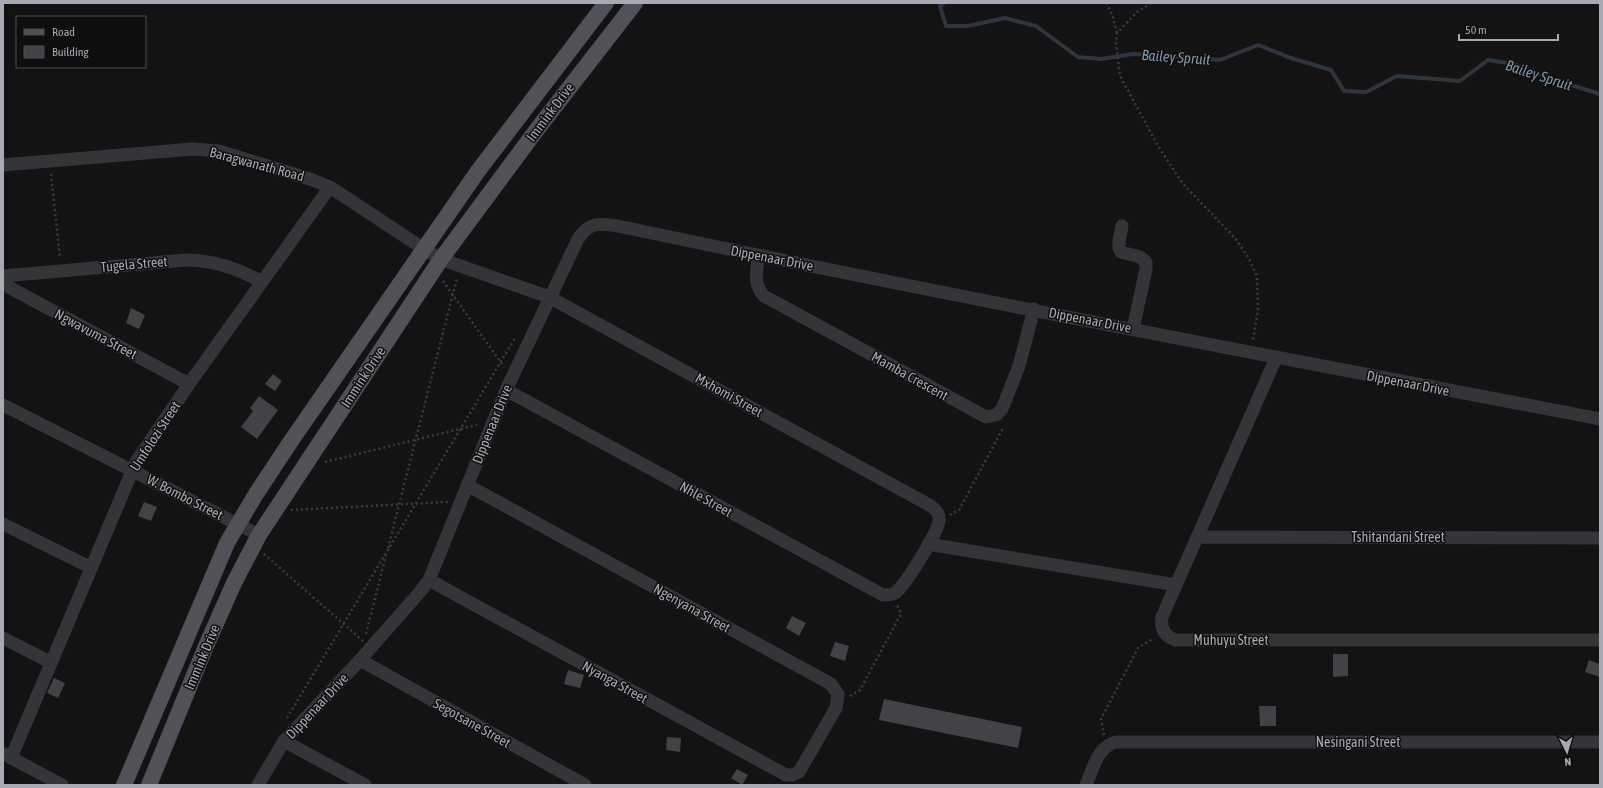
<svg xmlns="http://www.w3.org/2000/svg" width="1603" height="788" viewBox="0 0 1603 788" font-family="'Asap Condensed',sans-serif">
  <rect width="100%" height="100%" fill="#131314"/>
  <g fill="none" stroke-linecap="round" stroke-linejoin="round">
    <path stroke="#2e353c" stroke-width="4" d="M944,3L940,6L946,26H968L1005,18L1036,26L1078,57L1101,59L1133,54L1185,57L1220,60L1258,45L1291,58L1331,70L1344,91L1366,92L1397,76L1460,81L1488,60L1514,64L1552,79L1600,94"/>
  </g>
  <path fill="#424347" d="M131,308L145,315L139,329L126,323Z
    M273,374L282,381L275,391L265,384Z
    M259,396L278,410L257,439L241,427L253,411L250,408Z
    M144,502L157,507L151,521L138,516Z
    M792,616L806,623L799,636L786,628Z
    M835,642L849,646L845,661L830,656Z
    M1333,654H1348V676L1333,677Z
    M1589,660L1600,664V677L1585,672Z
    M568,670L584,675L580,688L564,684Z
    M54,678L65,683L58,698L47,693Z
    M884,699L1022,727L1018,748L879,720Z
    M1259,706H1276V726H1260Z
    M667,737L681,738L680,752L666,750Z
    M737,769L748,775L742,785L731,778Z"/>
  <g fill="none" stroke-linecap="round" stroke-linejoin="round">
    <path stroke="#3b3c40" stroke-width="2.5" stroke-dasharray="2 3" stroke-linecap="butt" d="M1106,3L1112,14L1117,33
      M1151,3L1137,12L1117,33L1116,44L1120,76L1158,146L1183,184L1235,238L1248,257L1257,276L1258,310L1253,340
      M51,174L60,258
      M443,281L504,367
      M325,462L480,424
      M291,510L448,502
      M950,515L959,510L1002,430L1001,426
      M388,548L457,278
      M264,554L363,641
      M366,634L386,555
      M850,696L860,690L901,614L897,605
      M287,718L515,338
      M1104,735L1101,719L1138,648L1154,638"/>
    <path stroke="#343539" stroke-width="13" d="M3,165L192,149L219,151L310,179L330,187L424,249L441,259L549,297L931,506C936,510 940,514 939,521C937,534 905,586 895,593C891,595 887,595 883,595L506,390
      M1122,226C1121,234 1116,245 1121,252L1140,257L1146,262V269L1133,329
      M758,255C757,270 753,285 764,296L986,417L996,415L1002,409L1019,366L1034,309
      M3,276L186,260C212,260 239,269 262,282
      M3,284L189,384
      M1276,358L1162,617C1160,629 1165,637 1176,640H1600
      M3,405L259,535
      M3,524L90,567
      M1197,537L1600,538
      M928,544L1176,585
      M429,580L786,775H792L799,772L836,708L838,694L831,684L467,485
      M3,638L50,662
      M360,660L585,785
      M284,741L365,785
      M4,754L62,785
      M11,758L136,462L189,384L330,187
      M258,785L284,741L360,660L419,593L429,580L506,390L578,239C589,222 599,223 618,226C944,295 1272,356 1600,419
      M1086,785C1093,769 1097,747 1116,742H1600"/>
    <path stroke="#515258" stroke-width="16" d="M124,785L227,543L256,494L291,441L478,171L606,3
      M149,785L206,646L234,583L259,535L441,259L535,132L635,3"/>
  </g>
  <g text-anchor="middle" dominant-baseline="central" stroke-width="3" stroke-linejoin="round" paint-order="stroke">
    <g font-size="14" fill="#a6aab3" stroke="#0e0e0f">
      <text transform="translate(550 112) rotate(-53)">Immink Drive</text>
      <text transform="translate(257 164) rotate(15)">Baragwanath Road</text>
      <text transform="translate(772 258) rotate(11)">Dippenaar Drive</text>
      <text transform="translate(134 264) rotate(-5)">Tugela Street</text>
      <text transform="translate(1090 320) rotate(11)">Dippenaar Drive</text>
      <text transform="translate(96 334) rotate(28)">Ngwavuma Street</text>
      <text transform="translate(910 376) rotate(29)">Mamba Crescent</text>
      <text transform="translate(363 377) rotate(-57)">Immink Drive</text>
      <text transform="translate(1408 383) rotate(11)">Dippenaar Drive</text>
      <text transform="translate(729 395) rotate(29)">Mxhomi Street</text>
      <text transform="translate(492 424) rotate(-68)">Dippenaar Drive</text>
      <text transform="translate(155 436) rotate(-57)">Umfolozi Street</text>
      <text transform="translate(185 497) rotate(27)">W. Bombo Street</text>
      <text transform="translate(706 499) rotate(29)">Nhle Street</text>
      <text x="1398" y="537">Tshitandani Street</text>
      <text transform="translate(692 608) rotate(29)">Ngenyana Street</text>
      <text x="1231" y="640">Muhuyu Street</text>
      <text transform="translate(202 657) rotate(-67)">Immink Drive</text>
      <text transform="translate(615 682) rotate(29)">Nyanga Street</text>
      <text transform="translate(317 706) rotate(-47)">Dippenaar Drive</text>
      <text transform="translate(472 723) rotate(29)">Segotsane Street</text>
      <text x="1358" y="742">Nesingani Street</text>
    </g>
    <g font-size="15" font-style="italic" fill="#8097ab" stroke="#0e0e0f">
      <text transform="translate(1176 57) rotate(4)">Bailey Spruit</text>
      <text transform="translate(1539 75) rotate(18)">Bailey Spruit</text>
    </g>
  </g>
  <rect width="1603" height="788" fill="none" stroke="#a6aab3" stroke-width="8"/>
  <rect x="16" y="16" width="130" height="52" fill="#0e0e0f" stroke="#4b4c51"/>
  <rect x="24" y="29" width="20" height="6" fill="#515258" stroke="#4b4c51"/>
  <text x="52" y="36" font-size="12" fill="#a6aab3">Road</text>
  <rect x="24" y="46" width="20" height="12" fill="#424347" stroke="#4b4c51"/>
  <text x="52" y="56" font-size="12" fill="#a6aab3">Building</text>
  <g transform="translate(1567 752) rotate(175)" stroke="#0e0e0f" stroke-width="3" paint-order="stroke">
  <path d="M0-3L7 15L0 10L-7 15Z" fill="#a6aab3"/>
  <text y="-6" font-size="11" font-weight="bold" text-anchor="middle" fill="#a6aab3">N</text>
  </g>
  <path d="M1459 34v6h99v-6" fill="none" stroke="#a6aab3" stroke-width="2"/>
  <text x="1465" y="34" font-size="12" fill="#a6aab3" stroke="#0e0e0f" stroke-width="3" paint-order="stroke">50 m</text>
</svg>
